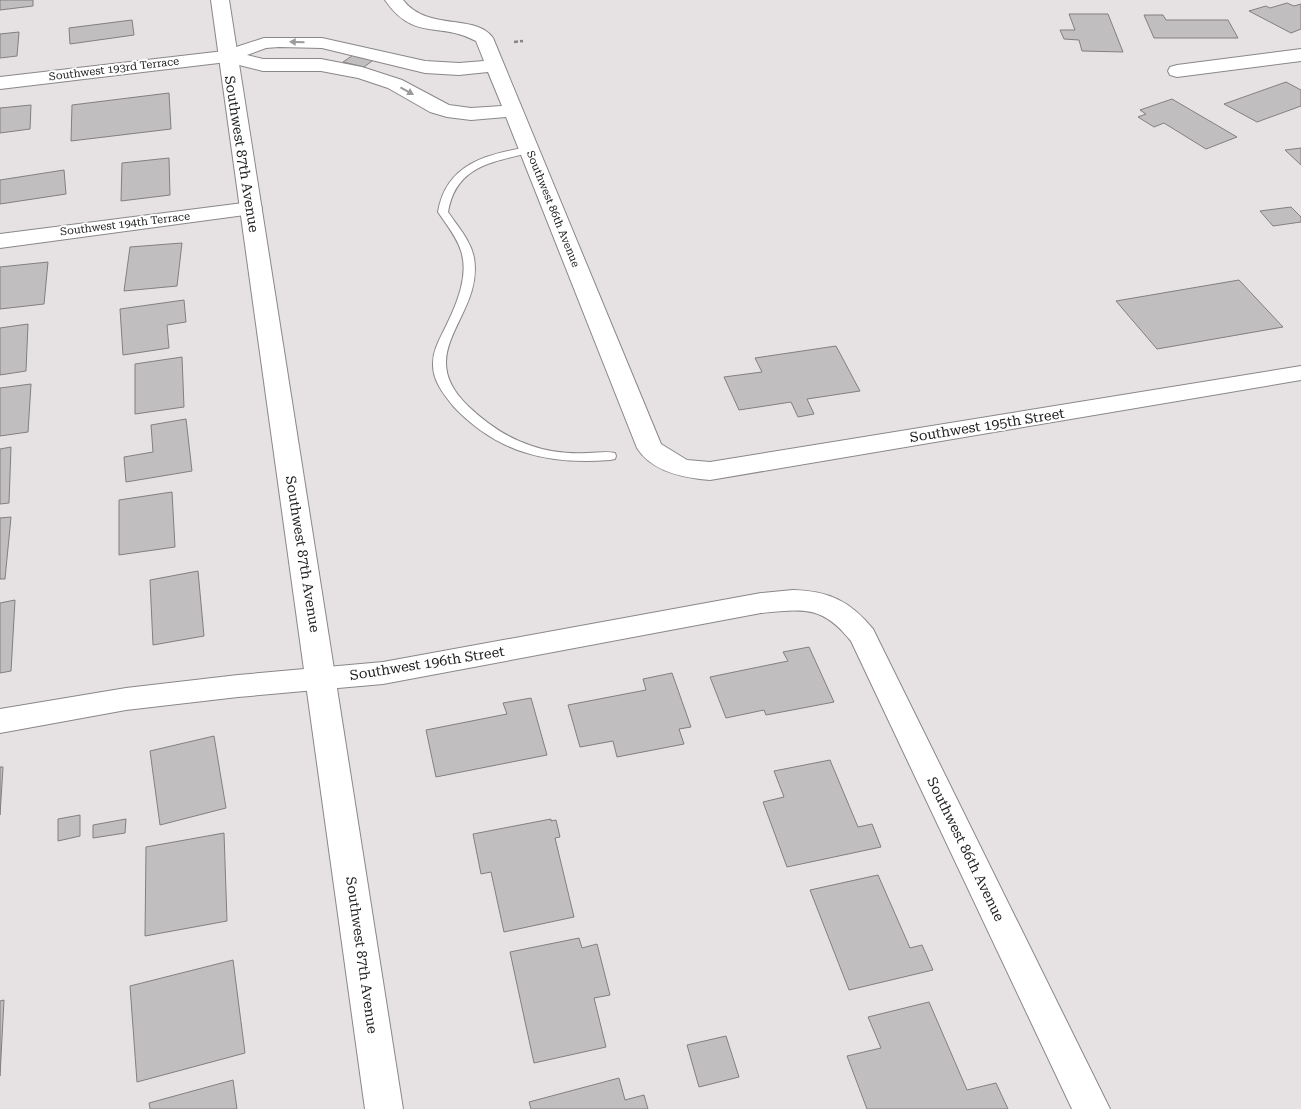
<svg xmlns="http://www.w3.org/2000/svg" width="1301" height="1109" viewBox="0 0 1301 1109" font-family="'Roboto Serif',serif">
  <rect width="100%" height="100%" fill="#e6e2e4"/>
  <path fill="#c1bebf" stroke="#827f80" d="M0,0H33V6L0,10Z
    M1287,3L1294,6L1301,4V29L1291,33L1249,11L1266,6L1270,8Z
    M1069,14H1108L1123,52L1082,51L1079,40L1064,39L1060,30H1075Z
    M1144,15H1163L1166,20H1228L1238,38H1154Z
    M132,20L134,35L70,44L69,28Z
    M19,32L17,56L0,58V34Z
    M356,53L376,58L364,67L343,62Z
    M1286,82L1301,90V106L1257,122L1224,104Z
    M169,93L171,129L71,141L72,105Z
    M1172,99L1237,137L1206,149L1164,123L1154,127L1138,117L1146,114L1140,110Z
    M31,105L30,129L0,133V108Z
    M1301,148V165L1285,150Z
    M169,158L170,195L121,201L122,163Z
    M64,170L66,194L0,204V180Z
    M1291,207L1301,217V222L1273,226L1260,211Z
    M182,243L177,286L124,291L130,247Z
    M48,262L44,304L0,309V267Z
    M1239,280L1283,327L1157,349L1116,301Z
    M184,300L186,322L167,325L169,348L123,355L120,309Z
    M28,324L26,371L0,375V328Z
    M836,346L860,391L807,399L814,414L798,417L791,402L739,410L724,377L762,372L755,358Z
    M182,357L184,407L135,414V364Z
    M31,384L28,432L0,436V388Z
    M186,419L192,471L126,482L124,457L153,452L151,425Z
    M11,447L9,503L0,504V449Z
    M172,492L175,547L119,555V500Z
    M11,517L5,579H0V518Z
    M198,571L204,636L153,645L150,580Z
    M15,600L11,671L0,673V603Z
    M809,647L834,702L766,715L764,710L726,718L710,677L788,661L783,652Z
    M672,673L691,727L679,729L684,744L617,757L613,741L580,747L568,705L646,690L643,679Z
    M531,698L547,755L436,777L426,730L507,714L503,703Z
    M214,736L226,808L160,825L150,751Z
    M830,760L858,827L872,824L881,847L787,867L763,802L784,797L774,771Z
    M0,767H3L0,815Z
    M80,815V836L58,841V819Z
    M126,819L125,833L93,838V825Z
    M551,819V821L556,820L560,837L555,838L574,917L504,932L491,872L481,874L473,834Z
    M224,833L227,921L145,936L146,847Z
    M878,875L910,948L922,945L933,970L849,990L810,890Z
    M579,938L582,948L597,944L610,995L594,998L606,1047L534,1063L510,952Z
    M233,960L245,1053L137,1082L130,986Z
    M4,1000L0,1076V1001Z
    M929,1002L967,1090L996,1083L1008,1109H867L847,1056L881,1048L868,1017Z
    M726,1036L739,1077L699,1087L687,1045Z
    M619,1078L625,1100L644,1095L648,1109H531L529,1102Z
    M233,1080L237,1109H150L149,1103Z"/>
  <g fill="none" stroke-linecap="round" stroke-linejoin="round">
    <g stroke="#8a8788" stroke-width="2">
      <path id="service" d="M529,147L534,150L533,152C493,162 456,165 448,212C458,227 471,241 474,258C484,317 411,351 468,406C487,424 507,438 532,446C549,452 569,454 588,453C597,453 606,451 615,453L616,456L615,459L610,460C548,465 498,453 454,407C444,395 432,380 433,363C433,349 441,337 447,324C457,303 469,275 461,251C457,237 446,224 438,212C446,164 486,154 529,147Z"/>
    </g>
    <g stroke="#8a8788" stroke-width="2">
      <path id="minor" d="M385,0H403C428,32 476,13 493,38L661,444L687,460L710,462L1301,366V380L710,480C684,478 652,472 637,448L506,117L471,120L447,117L430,112L388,88L358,78L321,71H263L227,62L0,89V77L224,51L264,38H322L425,61L459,63L484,61L476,41C439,21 414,42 385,0ZM279,47L322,48L425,73L459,75L488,72L502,106L471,108L449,105L402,80L362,67L321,59H263L247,55L266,48Z
        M1301,49V61L1177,77L1170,75L1168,71L1170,67L1177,65Z
        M251,202L259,203L262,208L259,213L0,248V234Z
        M793,590C829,591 850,601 873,629L1110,1109H1072L851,641C822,605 804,609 761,613L383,684L238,697L126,710L0,733V709L126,688L238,675L383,662L761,593Z"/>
    </g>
    <g stroke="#8a8788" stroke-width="2">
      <path id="tertiary" d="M211,0H229L403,1109H365Z"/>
    </g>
    <path stroke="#878486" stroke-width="2.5" stroke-dasharray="4 2" stroke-linecap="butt" d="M514,42L523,41"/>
    <use href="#service" fill="#fff" fill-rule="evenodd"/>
    <use href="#minor" fill="#fff" fill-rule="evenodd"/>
    <use href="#tertiary" fill="#fff" fill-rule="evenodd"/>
  </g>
  <defs><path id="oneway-solid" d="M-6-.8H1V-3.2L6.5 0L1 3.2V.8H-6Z" transform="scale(1.25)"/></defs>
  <g fill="#9c9b9c">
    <use href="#oneway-solid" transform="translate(297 42) rotate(-179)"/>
    <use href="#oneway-solid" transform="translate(407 91) rotate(29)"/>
  </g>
  <g text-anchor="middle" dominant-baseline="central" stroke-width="4" stroke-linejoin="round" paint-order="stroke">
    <g font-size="11" fill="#222122" stroke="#fff">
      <text transform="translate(114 69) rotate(-7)">Southwest 193rd Terrace</text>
      <text transform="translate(553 209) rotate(68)">Southwest 86th Avenue</text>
      <text transform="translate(125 224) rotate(-7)">Southwest 194th Terrace</text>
    </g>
    <g font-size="14" fill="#222122" stroke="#fff">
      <text transform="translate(242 154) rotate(81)">Southwest 87th Avenue</text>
      <text transform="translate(987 425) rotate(-9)">Southwest 195th Street</text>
      <text transform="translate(303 554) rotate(81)">Southwest 87th Avenue</text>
      <text transform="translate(427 663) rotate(-9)">Southwest 196th Street</text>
      <text transform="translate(966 849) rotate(64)">Southwest 86th Avenue</text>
      <text transform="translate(362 955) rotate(82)">Southwest 87th Avenue</text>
    </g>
  </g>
</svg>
